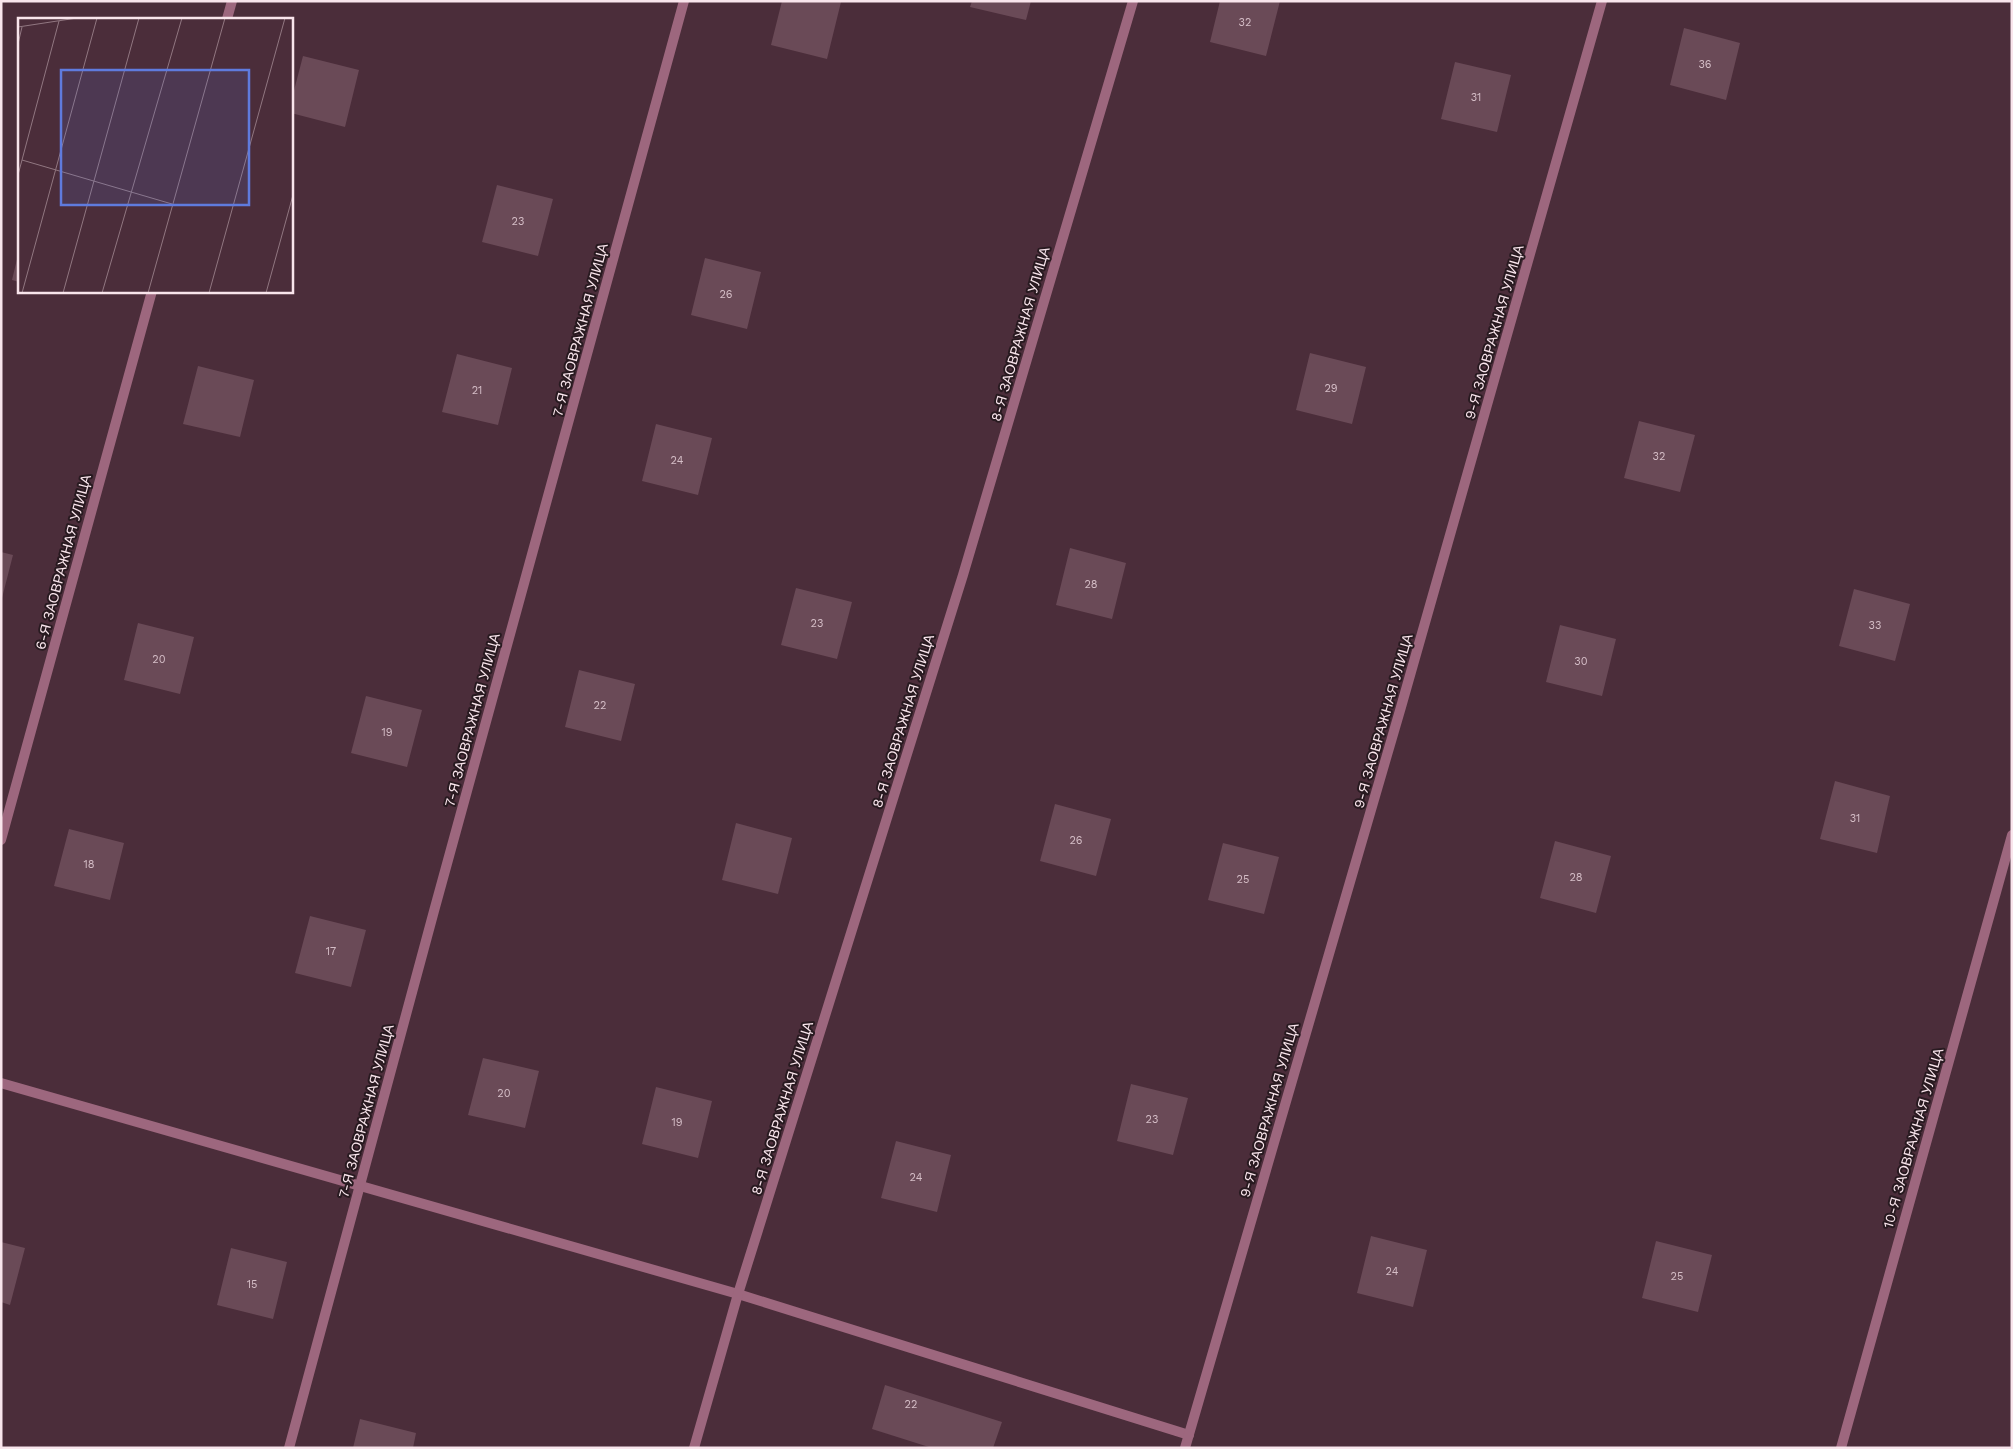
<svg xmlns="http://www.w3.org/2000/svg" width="2013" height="1449" viewBox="0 0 2013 1449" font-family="'Work Sans',sans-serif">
  <rect width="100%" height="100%" fill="#4b2d3a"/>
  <path fill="#6a4a57" d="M782,1L841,2L827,59L771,45Z
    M972,1H1031L1026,20L970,7Z
    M1220,1H1280L1266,56L1210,42Z
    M1684,28L1740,43L1726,100L1670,85Z
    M303,56L359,70L345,127L291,113V102Z
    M1455,62L1511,75L1497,132L1441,119Z
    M497,185L553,199L538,256L482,242Z
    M18,255H19V282L12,280Z
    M705,258L761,272L747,329L691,315Z
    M1310,353L1366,367L1352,424L1296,410Z
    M457,354L512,368L498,425L442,412Z
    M198,366L254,380L240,437L183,424Z
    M1639,421L1695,435L1680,492L1624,478Z
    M656,424L712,438L698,495L642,481Z
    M1070,548L1126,563L1112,619L1056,605Z
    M1,552L13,555L2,598H1Z
    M796,588L852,602L837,659L781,645Z
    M1854,589L1910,604L1895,661L1839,646Z
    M138,623L194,637L180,694L124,680Z
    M1560,625L1616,639L1602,696L1546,682Z
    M579,670L635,684L621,741L565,727Z
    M366,696L422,710L407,767L351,753Z
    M1835,781L1890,796L1877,853L1820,839Z
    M1055,804L1111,819L1096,876L1040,861Z
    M736,823L792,838L778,894L722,880Z
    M69,829L124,843L110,900L54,886Z
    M1555,841L1611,856L1596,913L1540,898Z
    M1223,843L1279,857L1264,914L1208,900Z
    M310,916L366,930L351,987L295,973Z
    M483,1058L539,1071L525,1128L468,1115Z
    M1131,1084L1188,1098L1173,1155L1117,1141Z
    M656,1087L712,1101L698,1158L642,1144Z
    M896,1141L951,1155L937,1212L881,1198Z
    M1371,1236L1427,1250L1413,1307L1357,1293Z
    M1656,1241L1712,1255L1698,1312L1642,1298Z
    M1,1242L25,1248L10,1305L1,1302Z
    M231,1248L287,1262L273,1319L217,1305Z
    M885,1385L1002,1422L993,1448H932L872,1429Z
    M360,1419L416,1433L413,1448H353Z"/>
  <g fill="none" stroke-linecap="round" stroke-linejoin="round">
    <path stroke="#9d677e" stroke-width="10" d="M1,1083L738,1294L1189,1435"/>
    <path stroke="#9d677e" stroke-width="10" d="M227,19L232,1
      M1,840L152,291
      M289,1448L434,911L684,1
      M694,1448L738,1294L963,575L1133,1
      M1185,1448L1401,707L1602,1
      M1841,1448L2012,835"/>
  </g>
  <g text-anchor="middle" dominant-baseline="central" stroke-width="4" stroke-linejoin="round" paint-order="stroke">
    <g font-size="11" fill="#d5bec7">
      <text x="1245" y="22">32</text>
      <text x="1705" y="64">36</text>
      <text x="1476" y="97">31</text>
      <text x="518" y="221">23</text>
      <text x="726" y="294">26</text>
      <text x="1331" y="388">29</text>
      <text x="477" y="390">21</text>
      <text x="1659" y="456">32</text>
      <text x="677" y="460">24</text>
      <text x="1091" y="584">28</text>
      <text x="817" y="623">23</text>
      <text x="1875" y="625">33</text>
      <text x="159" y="659">20</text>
      <text x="1581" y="661">30</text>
      <text x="600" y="705">22</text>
      <text x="387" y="732">19</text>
      <text x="1855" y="818">31</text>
      <text x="1076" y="840">26</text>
      <text x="89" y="864">18</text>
      <text x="1576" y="877">28</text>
      <text x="1243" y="879">25</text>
      <text x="331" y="951">17</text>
      <text x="504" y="1093">20</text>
      <text x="1152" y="1119">23</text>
      <text x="677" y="1122">19</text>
      <text x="916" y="1177">24</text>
      <text x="1392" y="1271">24</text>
      <text x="1677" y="1276">25</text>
      <text x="252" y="1284">15</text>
      <text x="911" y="1404">22</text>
    </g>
    <g font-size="14" fill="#f9e5ec" stroke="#281a20">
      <text transform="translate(580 330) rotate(-75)">7-Я ЗАОВРАЖНАЯ УЛИЦА</text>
      <text transform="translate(1494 332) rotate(-74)">9-Я ЗАОВРАЖНАЯ УЛИЦА</text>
      <text transform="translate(1020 334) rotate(-74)">8-Я ЗАОВРАЖНАЯ УЛИЦА</text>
      <text transform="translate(63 562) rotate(-75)">6-Я ЗАОВРАЖНАЯ УЛИЦА</text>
      <text transform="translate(472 720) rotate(-75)">7-Я ЗАОВРАЖНАЯ УЛИЦА</text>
      <text transform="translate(903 721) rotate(-73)">8-Я ЗАОВРАЖНАЯ УЛИЦА</text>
      <text transform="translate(1383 721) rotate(-74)">9-Я ЗАОВРАЖНАЯ УЛИЦА</text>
      <text transform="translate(782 1108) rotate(-73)">8-Я ЗАОВРАЖНАЯ УЛИЦА</text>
      <text transform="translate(1269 1110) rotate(-74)">9-Я ЗАОВРАЖНАЯ УЛИЦА</text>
      <text transform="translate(366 1111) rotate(-75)">7-Я ЗАОВРАЖНАЯ УЛИЦА</text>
      <text transform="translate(1913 1138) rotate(-74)">10-Я ЗАОВРАЖНАЯ УЛИЦА</text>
    </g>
  </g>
  <g transform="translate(18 18)">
    <rect width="275" height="275" fill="#4b2d3a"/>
    <path fill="none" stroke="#917781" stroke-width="1" d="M0,9L59,0M0,26L4,9M4,142L154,186M0,157L41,3M4,275L79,0M45,275L121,0M84,275L164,0M130,275L207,0M191,275L267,0M248,275L275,177"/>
    <path fill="#5f7bde" fill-opacity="0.15" stroke="#5f7bde" stroke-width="2.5" d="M43,52H231V187H43Z"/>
    <rect width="275" height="275" fill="none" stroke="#f9e5ec" stroke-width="2.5"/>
  </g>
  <rect width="2013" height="1449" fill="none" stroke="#f9e5ec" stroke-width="5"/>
</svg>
